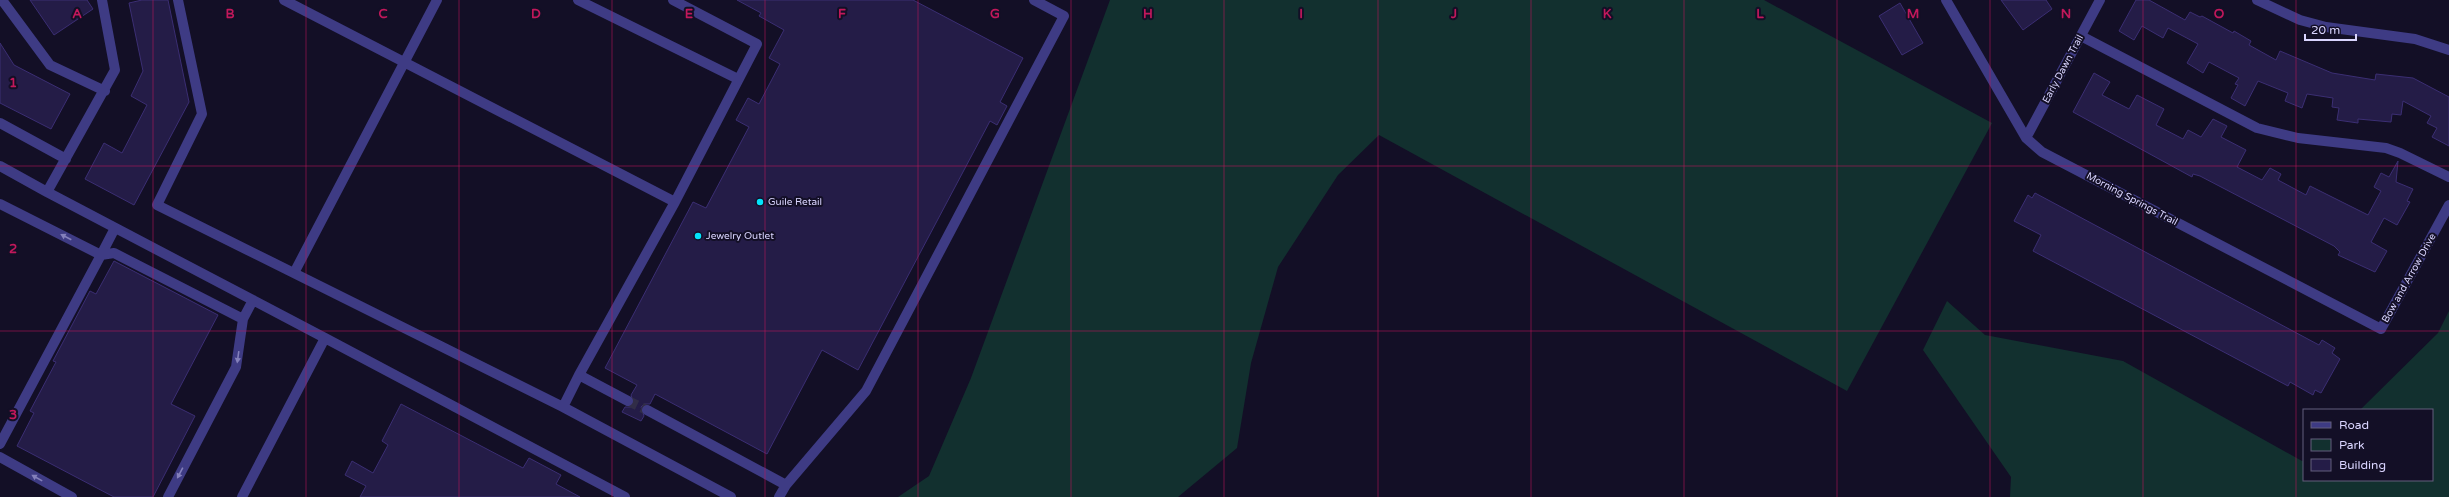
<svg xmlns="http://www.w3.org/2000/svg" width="2449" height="497" viewBox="0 0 2449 497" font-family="'Varela Round',sans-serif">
  <rect width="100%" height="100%" fill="#130f26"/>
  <path fill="#12302f" d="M1110,0H1764L1992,123L1847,391L1379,135L1338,175L1278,267L1251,363L1237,448L1178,497H898L929,476L971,378Z
    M1947,301L1985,335L2123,361L2302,461L2304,460V480H2432V410H2360L2438,333L2449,311V497H2010L2011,477L1923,350Z"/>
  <path fill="#241c47" stroke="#3b2e73" d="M30,0H87L93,9L54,35Z
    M142,0H168L189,102L134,205L85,179L104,143L122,153L147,105L131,96L143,71L129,3Z
    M737,0H913L1023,58L1000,102L1007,106L997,125L990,121L858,370L822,350L767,454L655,394L650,404H644L641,407L644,416L641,421L622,412L625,407H631L634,404L631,395L637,385L605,368L693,202L706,208L749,127L736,120L748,98L759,104L780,64L769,58L784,30L759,16L761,13Z
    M2001,0H2046L2052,9L2023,30Z
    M2136,0H2149L2185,20L2190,12L2200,17L2202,16L2233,33L2234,31L2251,41L2249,45L2276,60L2280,51L2332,73L2375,80L2376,74L2413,78L2449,97V146L2432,137L2437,128L2427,123L2431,116L2403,101L2401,115L2392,114L2391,122L2358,119V123L2337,120L2339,108L2332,107L2333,98L2307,94L2302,108L2285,101L2288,93L2258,81L2245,106L2231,98L2238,85L2235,84L2239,78L2209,62L2203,73L2187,63L2198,44L2168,28L2163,38L2142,26L2134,40L2119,31Z
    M1900,3L1923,43L1902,55L1879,16Z
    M0,43L14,65L70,94L51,129L0,103Z
    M2094,73L2110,82L2102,95L2129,109L2137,95L2164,109L2156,125L2183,139L2188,130L2201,137L2213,119L2227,126L2221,137L2246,150L2237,167L2262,180L2270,168L2281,174L2278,180L2306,195L2310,186L2368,215L2381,191L2374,187L2381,173L2389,177L2398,161L2396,182L2413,189L2407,201L2410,202L2397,225L2384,218L2371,242L2387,251L2375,272L2338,255L2340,252L2334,246L2200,176L2193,174L2192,177L2073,112Z
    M2035,193L2319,345L2322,340L2335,348L2332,353L2340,359L2321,393L2315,390L2313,395L2290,382L2288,386L2033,251L2041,235L2014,221L2028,195L2032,198Z
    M114,261L218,315L171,404L195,416L153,497H114L17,446L34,413L30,411L56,362L53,361L90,291L96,294Z
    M401,404L523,468L529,458L561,475L556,484L580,497H360L366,486L345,475L352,461L373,473L388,445L382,441Z"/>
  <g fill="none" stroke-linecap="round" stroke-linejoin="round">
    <path stroke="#312d47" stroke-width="10" stroke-dasharray="10 5" stroke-linecap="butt" d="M628,401L647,410"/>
    <path stroke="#3e3b84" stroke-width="10" d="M2,0L50,65L105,91
      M102,0L115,70L47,192L325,338
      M178,0L202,114L157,205L563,407L731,497
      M284,0L675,202
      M578,0L738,79
      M1946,0L2026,138L2042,152L2381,329L2449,205
      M2257,0L2300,20L2326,27L2415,39L2449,50
      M2081,36L2257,128L2298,138L2386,148L2400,153L2449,177
      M0,123L66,159
      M2026,138L2100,0
      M0,166L47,192
      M0,204L101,255L115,228
      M294,273L437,0
      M579,375L628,401
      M563,407L579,375L675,202L757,44L673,0
      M647,410L786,485
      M0,444L101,255L114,253L243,319L253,300
      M0,457L72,497
      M168,497L236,367L243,319
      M242,497L325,338L625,497
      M779,497L786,485L866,391L1064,16L1034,0"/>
  </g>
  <defs><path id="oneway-solid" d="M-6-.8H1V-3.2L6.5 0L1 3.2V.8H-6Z"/></defs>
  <g fill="#8480bb">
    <use href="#oneway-solid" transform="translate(66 237) rotate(-153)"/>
    <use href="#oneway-solid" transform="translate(238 357) rotate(98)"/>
    <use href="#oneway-solid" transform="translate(180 473) rotate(118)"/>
    <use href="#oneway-solid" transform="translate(37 478) rotate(-151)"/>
  </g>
  <path fill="none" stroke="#c2185b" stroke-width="1" stroke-opacity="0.55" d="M153,0V497M306,0V497M459,0V497M612,0V497M765,0V497M918,0V497M1071,0V497M1224,0V497M1378,0V497M1531,0V497M1684,0V497M1837,0V497M1990,0V497M2143,0V497M2296,0V497M0,166H2449M0,331H2449"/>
  <g fill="#03e4fc" stroke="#130f26" stroke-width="1.5">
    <circle cx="760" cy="202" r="4"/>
    <circle cx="698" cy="236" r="4"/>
  </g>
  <g text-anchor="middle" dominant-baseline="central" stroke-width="4" stroke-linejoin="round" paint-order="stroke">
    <g font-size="10" fill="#dad5ff" stroke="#130f26">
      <text transform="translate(2063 69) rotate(-62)">Early Dawn Trail</text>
      <text transform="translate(2132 199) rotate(28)">Morning Springs Trail</text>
      <text transform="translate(2409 278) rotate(-61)">Bow and Arrow Drive</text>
    </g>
    <g font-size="10" fill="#dad5ff" stroke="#130f26" text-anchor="start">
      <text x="768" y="202">Guile Retail</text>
      <text x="706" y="236">Jewelry Outlet</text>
    </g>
  </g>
  <g font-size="13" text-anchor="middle" font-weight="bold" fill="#c2185b" stroke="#130f26" stroke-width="4" stroke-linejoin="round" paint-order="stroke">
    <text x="77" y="18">A</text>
    <text x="230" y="18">B</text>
    <text x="383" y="18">C</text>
    <text x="536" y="18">D</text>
    <text x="689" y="18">E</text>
    <text x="842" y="18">F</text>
    <text x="995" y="18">G</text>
    <text x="1148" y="18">H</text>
    <text x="1301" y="18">I</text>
    <text x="1454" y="18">J</text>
    <text x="1607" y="18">K</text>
    <text x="1760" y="18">L</text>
    <text x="1913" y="18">M</text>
    <text x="2066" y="18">N</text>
    <text x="2219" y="18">O</text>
    <text x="13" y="87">1</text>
    <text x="13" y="253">2</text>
    <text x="13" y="419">3</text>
  </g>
  <rect x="2303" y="409" width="130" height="72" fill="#130f26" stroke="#635e7d"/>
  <rect x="2311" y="422" width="20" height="6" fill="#3e3b84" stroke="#635e7d"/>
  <text x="2339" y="429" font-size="12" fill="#dad5ff">Road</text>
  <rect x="2311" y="439" width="20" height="12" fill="#12302f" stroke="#635e7d"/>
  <text x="2339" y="449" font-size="12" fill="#dad5ff">Park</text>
  <rect x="2311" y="459" width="20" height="12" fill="#241c47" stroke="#635e7d"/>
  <text x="2339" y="469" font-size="12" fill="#dad5ff">Building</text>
  <path d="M2305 34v6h51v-6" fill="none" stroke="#dad5ff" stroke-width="2"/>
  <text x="2311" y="34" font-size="12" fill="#dad5ff" stroke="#130f26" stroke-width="3" paint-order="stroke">20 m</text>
</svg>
